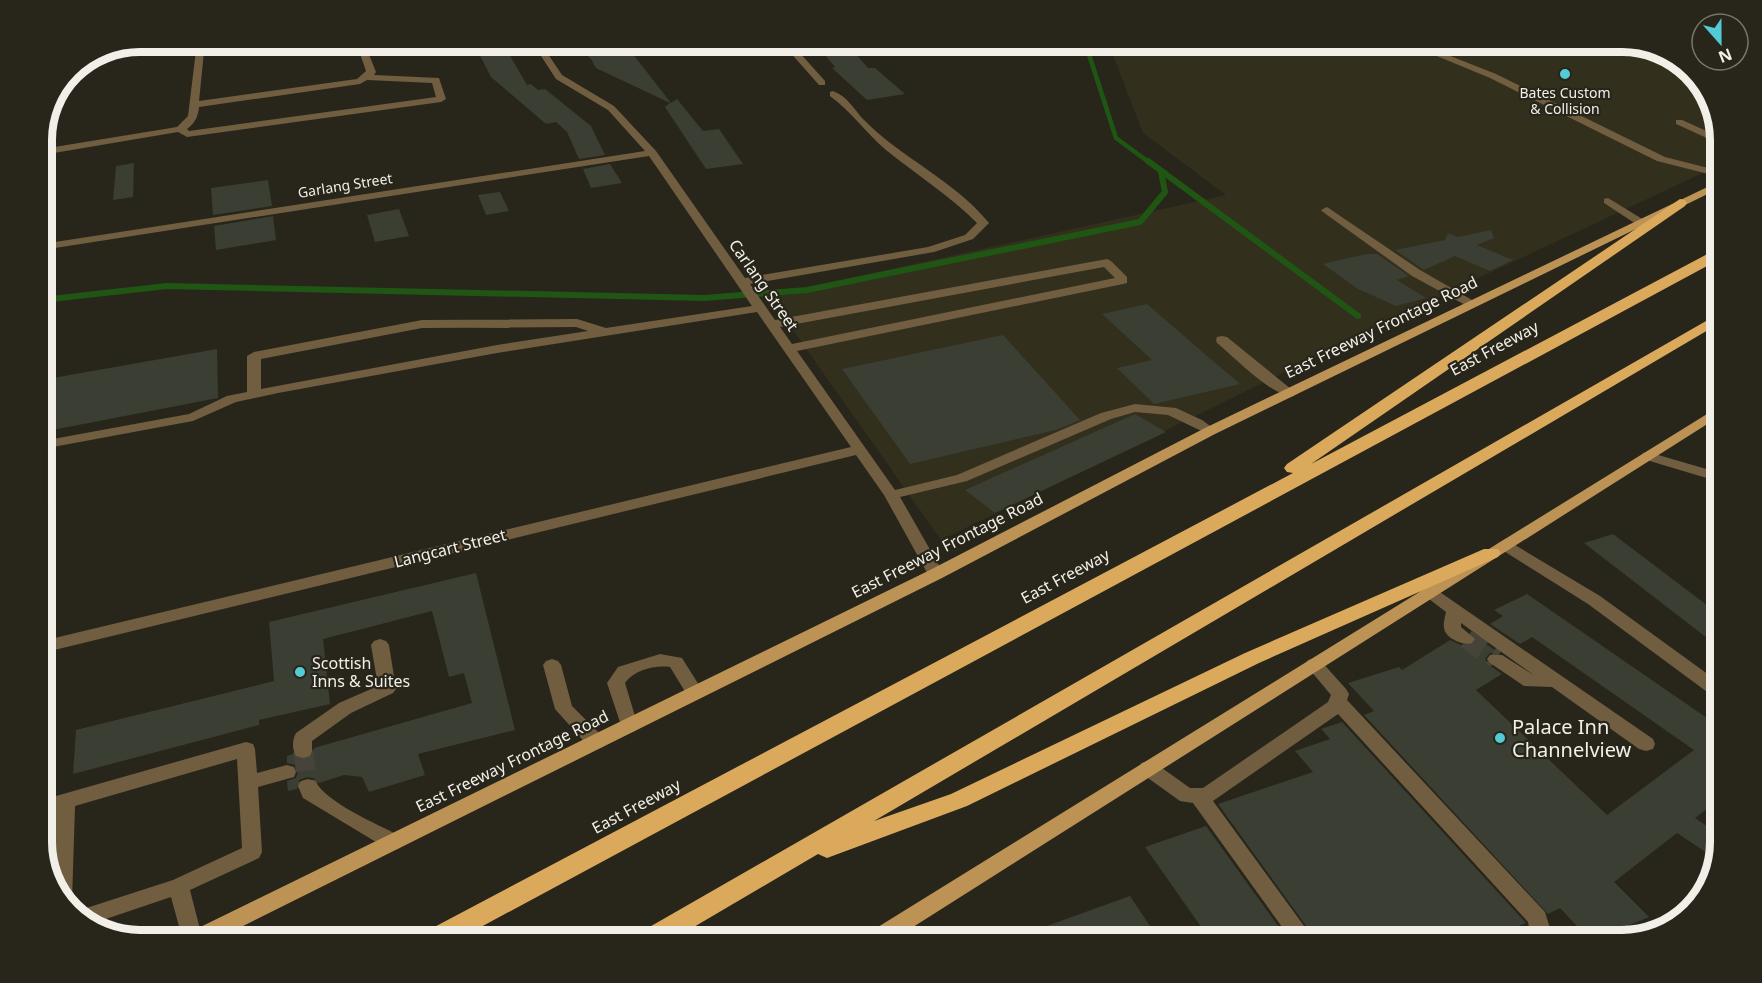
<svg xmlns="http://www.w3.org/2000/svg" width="1762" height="983" viewBox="0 0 1762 983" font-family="'Noto Sans',sans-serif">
  <rect width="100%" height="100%" fill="#28261b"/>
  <path fill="#332f1d" d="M1108,42H1622L1671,55L1704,86L1720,134V165L1472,281L941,540L769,296L1226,195L1143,133Z"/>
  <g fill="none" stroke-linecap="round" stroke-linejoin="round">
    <path stroke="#205614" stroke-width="4.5" d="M1085,42L1116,138L1150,163"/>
    <path stroke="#205614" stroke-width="6" d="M1148,161L1358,316
      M42,300L167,286L704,298L807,290L1140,222L1165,192L1161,172"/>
  </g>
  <path fill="#3b3e32" d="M473,42H502L527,85L531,84L538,90L545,89L591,126L605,155L579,159L567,132L556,122L546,124L491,77Z
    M573,42H608L615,51L629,49L671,103L677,99L703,131L719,129L743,164L706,169L665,107L670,103L596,68L591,59Z
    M848,45L868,68H875L905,94L867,100L832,68L835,67L819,48Z
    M134,163L133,197L113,200L116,166Z
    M610,164L622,183L591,188L583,169Z
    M268,180L272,206L213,215L211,188Z
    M500,192L509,211L486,215L478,195Z
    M399,209L409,236L375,242L367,215Z
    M273,216L276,240L216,250L214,226Z
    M1491,230L1494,238L1477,245L1513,260L1490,271L1455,256L1424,270L1395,250L1445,240L1448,233L1458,237Z
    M1366,254H1377L1409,276L1397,280L1426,298L1396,306L1358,289L1323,264Z
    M1147,304L1199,349L1240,384L1154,404L1117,368L1152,360L1102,314Z
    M1003,335L1080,420L1056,430L910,464L842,369Z
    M217,349L218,398L42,432V411L47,379Z
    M1135,414L1166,432L995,513L965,490Z
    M1613,534L1720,615V648L1584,543Z
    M476,573L515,730L418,754L425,775L369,792L362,777L344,775L319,783L316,779L307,777L299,780L297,789L288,791L287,781L296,778L298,771L295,765L287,763V756L293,754L295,758L304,760L312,757L314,748L472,703L464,673L449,677L432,611L323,639L330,704L259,720V725L73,774L76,730L274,681L269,622Z
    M1527,594L1720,727V799L1695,818L1720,835L1716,859L1677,833L1614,882L1649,917L1591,941L1560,908L1548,914L1364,715L1374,711L1348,683L1399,667L1402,670L1450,640L1463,646L1472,645L1477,639L1473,635L1499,653H1490L1485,659L1489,665L1502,674L1476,690L1607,815L1694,750L1532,637L1520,644L1490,624L1503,616L1494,610Z
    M1342,722L1526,923L1480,941H1317L1218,804L1313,772L1295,751L1330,739L1321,729Z
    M1206,826L1289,941H1211L1145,847Z
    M1130,896L1160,941H1013V938Z"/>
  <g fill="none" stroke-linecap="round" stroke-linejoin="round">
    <path stroke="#46443a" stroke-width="20" stroke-dasharray="20 10" stroke-linecap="butt" d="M1466,639L1496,659
      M303,751L308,786"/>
    <path fill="#715d40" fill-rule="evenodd" d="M197,42H205L199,101L357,79L366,71L356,42H364L376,72L374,75L439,78L446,99L441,102L187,137L178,132L42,155V149L177,127L188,116ZM367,80L432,83L436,97L189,131L187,129C195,123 198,117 199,107L360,84Z
      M532,42H540L562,75L614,106L656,151L745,278L928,247L965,235L977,223C949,195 917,175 886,150C866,133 851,111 830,96V92L833,91C848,97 853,108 863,119C901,158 954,180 989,223L973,239L934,252L750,284L775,320L1107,259L1111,261L1127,277V283L1123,284L797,351L895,490L957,475L1101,413L1135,404L1176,408L1202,420L1217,431L1210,435L1168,415L1135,412L1111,419L967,481L900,497L944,574L942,578H930L884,495L856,455L42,653V641L851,447L757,312L497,353L278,393L236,402L193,421L42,449V441L189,414L227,396L247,392V356L254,352L422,320L577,319L606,328L752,306L649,156L42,250V244L645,151L608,110L556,79ZM1104,267L1115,278L792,344L780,327ZM576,327L588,331L497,345L261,389V359L422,328Z
      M781,42H790L825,81V85H819Z
      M1403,42H1415L1496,74L1665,157L1720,171V177L1657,161L1490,78Z
      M1676,120H1682L1720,137V144L1676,124Z
      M1608,198L1644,220V224H1636L1604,203V199Z
      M1327,207L1420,270L1479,304L1473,308L1469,307L1412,276L1323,212L1321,210Z
      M1222,336L1227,337L1296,393L1294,396C1276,400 1232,355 1217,343L1216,340L1217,337Z
      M1648,452L1720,473V482L1643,459L1641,456L1643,453Z
      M1505,539L1600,596L1720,683V698L1714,697L1588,604L1499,548L1497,544Z
      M1428,587L1434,588L1653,739L1655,744L1653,749L1646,751L1639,749L1552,687L1524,686L1490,663L1487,659L1490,655H1502L1535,676L1461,623V627L1475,639L1472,643C1463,646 1445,638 1444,628C1443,623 1445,617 1446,612L1420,592L1422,588Z
      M380,639L386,641L389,645L396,689L393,693L351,713L312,741V751L310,756L303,758L296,756C292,749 292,740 296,733L339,703L378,686L371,645L374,641Z
      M660,654L682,658L704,693L701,698L695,699L689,698L670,667C655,665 634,670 625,683L638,726L635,731L629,733L623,731L607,683L618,667Z
      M1314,658L1320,660L1346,689L1349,694L1347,700L1545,912L1554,941H1532L1528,922L1338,714L1213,801L1315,941H1292L1193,803L1180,801L1141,773L1139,768L1141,763L1148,761L1155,763L1190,788H1203L1328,702L1331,695L1305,664L1308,660Z
      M552,659L558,661L561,665L572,706L603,737L605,742L603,747L596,749L589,747L555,709L543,665L546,661Z
      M246,742L253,744L255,749L257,773L287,765L294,767L296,772L294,777L258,787L262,852L259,858L190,890L203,941H183L171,897L88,925L74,912L173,880L242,848L237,759L75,806L72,901L69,907L58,897L53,880L56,812L42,816V800Z
      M308,779L315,781C327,803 377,824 400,836L403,842L400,848L393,850L386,848L303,798L298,786L301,781Z"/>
    <path fill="#bc9354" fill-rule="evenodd" d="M1720,181V188L1215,434L942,578L213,941H181L184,935L930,570L1205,428Z
      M1720,406V416L891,941H862L865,935Z"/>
    <path fill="#daa95b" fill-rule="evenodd" d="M1680,199L1685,200L1687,203L1685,206L1311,464L1715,250L1720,249V259L455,941H419L423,933L1293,473L1287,472L1284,468L1287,464Z
      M1720,313V323L874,821L951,794L1245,653L1484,549H1498L1501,553L1498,557L1259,663L967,806L827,858L818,854L670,941H635L639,933Z"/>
  </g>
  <g fill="#52cbd7" stroke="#28261b" stroke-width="2">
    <circle cx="1565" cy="74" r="6"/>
    <circle cx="300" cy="672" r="6"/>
    <circle cx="1500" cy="738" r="6"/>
  </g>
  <g text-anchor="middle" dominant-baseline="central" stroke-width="4.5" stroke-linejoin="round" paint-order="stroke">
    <g font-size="14" fill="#f1efe8" stroke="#28261b">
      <text x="1565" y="92">Bates Custom<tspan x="1565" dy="16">&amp; Collision</tspan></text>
    </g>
    <g font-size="14" fill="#f1efe8" stroke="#28261b">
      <text transform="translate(345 185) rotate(-9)">Garlang Street</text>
    </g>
    <g font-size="16" fill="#f1efe8" stroke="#28261b">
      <text transform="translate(764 285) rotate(55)">Carlang Street</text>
      <text transform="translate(1381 327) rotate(-26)">East Freeway Frontage Road</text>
      <text transform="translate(1494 348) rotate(-28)">East Freeway</text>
      <text transform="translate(947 545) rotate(-27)">East Freeway Frontage Road</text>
      <text transform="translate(450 548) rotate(-14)">Langcart Street</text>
      <text transform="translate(1065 576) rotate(-28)">East Freeway</text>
      <text transform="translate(512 761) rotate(-26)">East Freeway Frontage Road</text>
      <text transform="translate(636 806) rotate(-28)">East Freeway</text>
    </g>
    <g font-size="16" fill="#f1efe8" stroke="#28261b" text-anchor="start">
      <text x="312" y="663">Scottish<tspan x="312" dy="18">Inns &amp; Suites</tspan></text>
    </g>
    <g font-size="20" fill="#f1efe8" stroke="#28261b" text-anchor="start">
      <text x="1512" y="726">Palace Inn<tspan x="1512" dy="23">Channelview</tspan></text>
    </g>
  </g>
  <path d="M0 0H1762V983H0ZM140 52H1622A88 88 0 0 1 1710 140V842A88 88 0 0 1 1622 930H140A88 88 0 0 1 52 842V140A88 88 0 0 1 140 52Z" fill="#28261b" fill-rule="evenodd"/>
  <path fill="none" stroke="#f1efe8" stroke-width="8" d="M140 52H1622A88 88 0 0 1 1710 140V842A88 88 0 0 1 1622 930H140A88 88 0 0 1 52 842V140A88 88 0 0 1 140 52Z"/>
  <g transform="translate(1720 42) rotate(159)"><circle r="28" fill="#28261b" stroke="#78766d" stroke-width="1.5"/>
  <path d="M0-4.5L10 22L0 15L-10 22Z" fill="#52cbd7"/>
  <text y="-9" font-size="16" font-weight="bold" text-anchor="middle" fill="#f1efe8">N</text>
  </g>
</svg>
